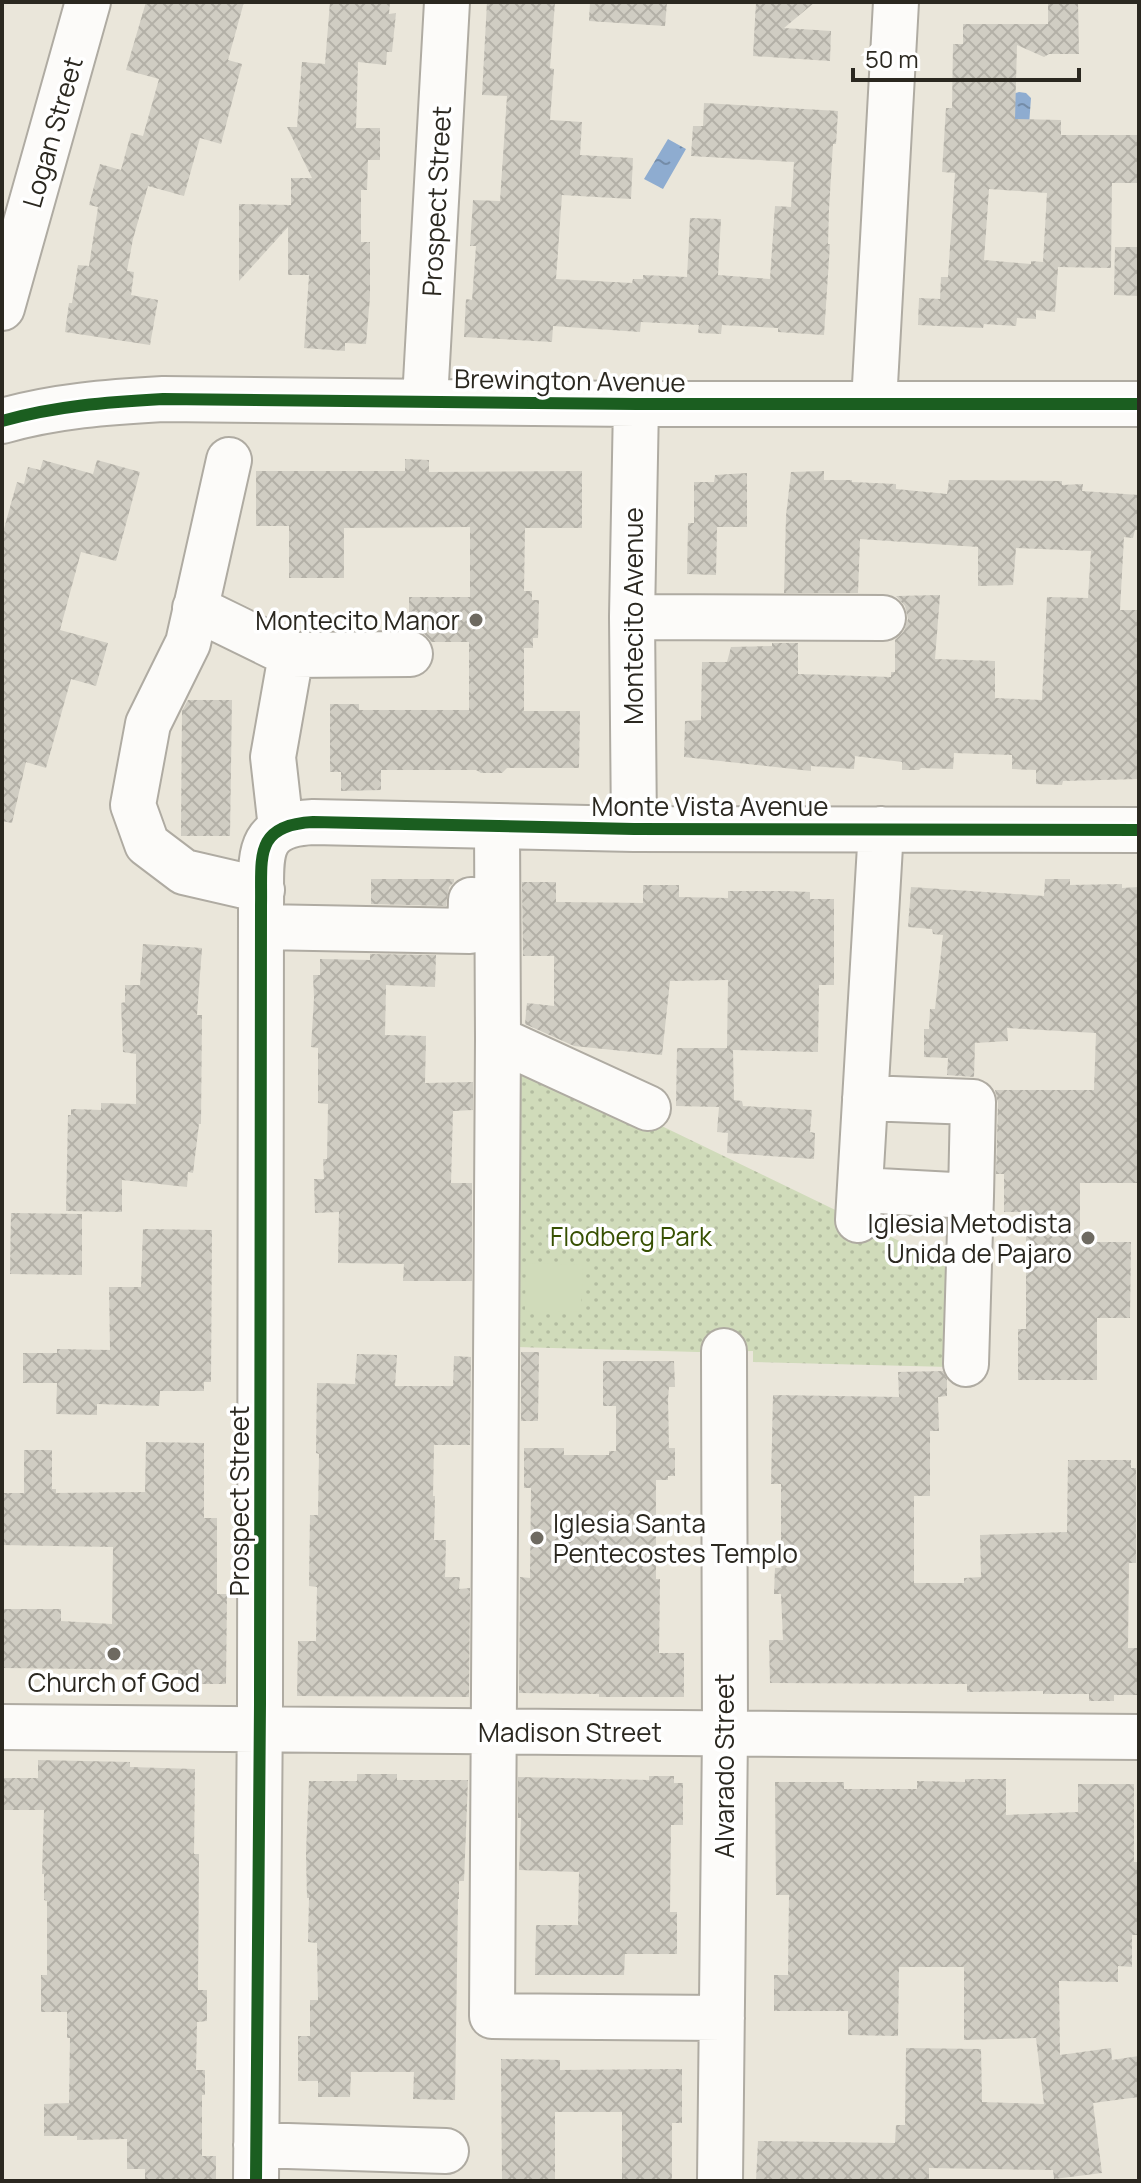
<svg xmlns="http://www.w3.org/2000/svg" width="1141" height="2183" viewBox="0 0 1141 2183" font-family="Manrope,sans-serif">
  <defs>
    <pattern id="park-dots" width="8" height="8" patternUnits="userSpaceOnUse" patternTransform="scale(2)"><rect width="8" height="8" fill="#d0dbba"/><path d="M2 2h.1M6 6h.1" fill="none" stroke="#b3bca0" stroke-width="1.8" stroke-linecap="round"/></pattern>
    <pattern id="water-ripples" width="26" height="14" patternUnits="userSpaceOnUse" patternTransform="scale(2)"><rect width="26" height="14" fill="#8eacd0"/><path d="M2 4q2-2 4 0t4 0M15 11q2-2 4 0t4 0" fill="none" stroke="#748ca8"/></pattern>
    <pattern id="building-cross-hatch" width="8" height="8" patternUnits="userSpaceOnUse" patternTransform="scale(2)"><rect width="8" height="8" fill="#d0cdc3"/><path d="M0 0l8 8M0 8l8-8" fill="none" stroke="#b3b0a7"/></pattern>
  </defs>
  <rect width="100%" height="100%" fill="#eae6da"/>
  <path fill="url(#park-dots)" d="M517,1056L951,1266L950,1367L753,1362V1351L698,1352L516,1347Z"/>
  <path fill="#d0dbba" d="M526,1263L583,1265L581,1312L525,1311Z"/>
  <path fill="url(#water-ripples)" d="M1019,92L1026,93L1031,98L1029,125L1009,117L1013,94Z
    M668,139L686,149L663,189L644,179Z"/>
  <path fill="url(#building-cross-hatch)" fill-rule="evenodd" d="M146,2H244L228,60L242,64L221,144L200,138L184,196L148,186L133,239L127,271L134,272L131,295L158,300L150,345L65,332L69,303H72L78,265L89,266L98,207L89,205L100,164L121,170L131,133L143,136L159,79L126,70Z
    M330,2H390L389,14L396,13L392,52H387L386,65L358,62L356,128H380V160H368L367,190H361V242H370V297L366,344L345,343V351L304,348L309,275H288V227L239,281V204L291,205V178H312L287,127H297L302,62L325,64Z
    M487,2H555L550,68L554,69L550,120L582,122L580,155L633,158L631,199L562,195L556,279L632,283L633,279H643V275L687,277L690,218L721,219L718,275L770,279L775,206L791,207L794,162L691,156L693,126H703L704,103L838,111L836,144H833L829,209L828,244H830L824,335L778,332V328L722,325L721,334L698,333L699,325L641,322L640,332L553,326L552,342L464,337L466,299L472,300L476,246H470L473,200L500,201L507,96L482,95Z
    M590,2H667L665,26L589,21Z
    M756,2H815L784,28L831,31L830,61L753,56Z
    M1048,2H1078L1079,54H1049L1044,57L1017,45L1015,119L1061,120V135H1139V183H1112L1111,268L1058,267L1055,312L1036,310V319L1017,318L1016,326L984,324L983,328L918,325L919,298L940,299L941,277H948L955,173L942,172L946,108H952L953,44H963V24H1048ZM989,189L1047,193L1043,262L1031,261V264L984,260Z
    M1115,247H1139V296L1114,295Z
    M405,459L429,460V472L582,471V528H525L524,591H532V600H539L538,638H533V648H524V711H580L579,768H507L502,773H481L476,770H381V790L341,791V772H330V704H359V710H469V642H432L423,633L409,629V597H470V527L344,528V578H289V526H256V471H405Z
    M43,460L93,474L97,460L140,472L116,561L81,552L60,630L108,643L96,686L71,679L46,768L26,762L12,823L2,821V536L17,482L24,484L28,467L40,470Z
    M824,471V480H852V482L896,484V489L947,494L949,480L1062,481V485L1083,484L1082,491L1139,495V530H1135L1133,538L1124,537L1120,610H1139V779L1063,781L1062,785L1036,784V770L1012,769V755L954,753L953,769L921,768L919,770H902V762L855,756L854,769L811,766V771L684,757L685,721L701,720L702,662H727L731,647L772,646V643H798V674L891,677V672H895V640L904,631L908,619L905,606L896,596L940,595L935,659L995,661V698L1042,700L1047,597L1088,598L1091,551L1016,548L1013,585L978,586V547L860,539L858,593H784L786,516L791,472Z
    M747,473V527H717L716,575L687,574L688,523H694V482H714L715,475Z
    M188,700H232L230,836H181L182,711Z
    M371,879H454V882L449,887L446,906L371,904Z
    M1045,879H1070V885L1122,884V888L1139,887V1183H1080V1242H1131L1130,1318H1097V1380H1018V1329H1026V1212H1004V1174H996L998,1103L995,1090H1094L1096,1033L1007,1028L1008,1041L975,1043L974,1077L947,1075L948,1058L924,1057V1029H929L930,1009H935L943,935L933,934L932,929L908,927L911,887L1044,896Z
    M522,882H556V902L643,903V885H679V897L728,898V891H785L810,892V899H834V985H819L818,1052L733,1050L734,1100L742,1101L743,1106L812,1110L810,1132L815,1133L814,1159L727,1153L728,1133L717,1132L719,1107L676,1106L677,1048H727L728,980L670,981L662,1055L574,1046L525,1024L527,1003L554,1006V956H523Z
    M143,944L202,948L197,1015H202L201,1124H199L193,1173L188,1172L187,1187L122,1180V1212L66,1211L68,1115H71V1109L101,1110V1103L136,1104V1054L123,1052L121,1003L125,1002V985H140Z
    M370,954L436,955L435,987L386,985L385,1035L426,1036L425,1083L473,1082V1110L453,1111L451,1183H472V1281H403L404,1264L338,1263L339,1212L315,1213L314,1179H324L323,1159H327L328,1104L318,1103V1048L311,1047L314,998L313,975H320V959L370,960Z
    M11,1213L82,1214V1275L10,1274Z
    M143,1229L212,1230L211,1382H204V1391H160L159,1406L97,1404V1415L56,1414L57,1383H23V1353H57V1349L110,1350L109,1287H141Z
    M521,1352H539L538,1421H521Z
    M357,1354L397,1355L395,1386H453L454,1356L471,1357L470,1445H434L433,1496H435L434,1540H446L445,1577H460L459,1589L470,1588L469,1697L297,1696L298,1641H316L317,1587L309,1586L310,1515H318L319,1454L316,1453L317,1383L355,1384Z
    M603,1361H674L675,1387H669L668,1399L669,1448H675V1476H668V1480H656V1579H660L659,1653H684V1697H599V1694L519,1693L520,1577L530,1578L531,1488H524V1448H564V1455H609V1451H616V1406H603Z
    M943,1371L947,1379V1396L938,1397L939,1431H930V1496H914V1583H964V1578L981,1577L980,1535L1067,1532L1068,1460H1131V1468H1136V1563H1129L1128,1648H1139V1695H1114V1701H1089V1694H1043V1691L967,1692V1684L770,1683L769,1640H783L781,1594H774L775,1568H781V1484H771L773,1395L899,1397L898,1372Z
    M146,1442L204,1443V1518H217V1594H227L226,1684H178V1670L2,1668V1609H61V1621L112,1624L113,1547L2,1545V1493H24V1450H52V1489H56V1493L145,1492Z
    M38,1760L130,1762V1767L195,1769L194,1854H199L198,1990H207V2021L197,2022L196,2070H205V2095H202V2156H216V2181H145V2169H127V2139L77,2140V2136H44V2104L69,2103L70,2038H67V2012H41V1975H47V1901L44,1900V1874H42L44,1810H2V1778H38Z
    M357,1774H397V1780H468L464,1881H459V1899H458L455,2100L413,2099L414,2072H351L350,2097H318V2081H298V2036H310V2000H318L317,1943L308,1942L309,1898H307L306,1853L309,1781H357Z
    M649,1776H674V1783H683V1825H671L670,1912H677V1954H625L624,1975H535L536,1925H578L579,1872L519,1870L521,1818H518V1777L649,1780Z
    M965,1779H1006V1815L1078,1812V1784H1134V1862H1139L1138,1908L1137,1935H1132V1967L1118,1966V1982L1059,1981L1060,2055L1111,2048L1112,2060L1139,2056V2097L1093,2103L1102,2173L1054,2179L1053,2170L929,2168V2181H756L758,2141L895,2143L896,2125H905L906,2048L981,2049L982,2102L1044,2104L1036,2038L964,2040V1967H899L898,2036L848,2035V2011H774V1975H788L789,1895H776L775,1782H844V1789H917V1781L965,1782Z
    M501,2059L560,2060V2070L682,2069V2123H672V2181H622V2112H555V2181H502Z"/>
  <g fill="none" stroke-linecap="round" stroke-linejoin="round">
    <g stroke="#afaba2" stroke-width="48">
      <path id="minor" d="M2,308L88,2
        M425,400L447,2
        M874,403L896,2
        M2,421C55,406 108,402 163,399L636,404H1139
        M229,460L188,643L148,724L133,805L147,844L184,872L262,890
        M195,608L291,655L410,654
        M632,617L883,618
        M497,826L498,1039L492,2016L722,2018
        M281,828L273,757L291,655
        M634,829L632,617L636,404
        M262,927L470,931L471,900L496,901
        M498,1039L648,1108
        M865,1098L973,1102L971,1196
        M860,1190L971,1196L966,1364
        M858,1220L881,829
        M2,1727L1139,1737
        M256,2145L446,2151
        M256,2181L260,1704L261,906C262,858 253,825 313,822L634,829L1139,830
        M720,2181L725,1733L724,1351"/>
    </g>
    <use href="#minor" stroke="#fcfbf9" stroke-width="44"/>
    <g stroke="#fff" stroke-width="17">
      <path id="cycleway" d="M2,421C55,406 108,402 163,399L636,404H1139
        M256,2181L260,1704L261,906C262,858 253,825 313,822L634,829L1139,830"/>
    </g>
    <use href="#cycleway" stroke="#1b5e20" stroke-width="12"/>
  </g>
  <g fill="#6e6a61" stroke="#fff" stroke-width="3">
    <circle cx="476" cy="620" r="8"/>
    <circle cx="1088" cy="1238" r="8"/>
    <circle cx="537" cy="1538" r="8"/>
    <circle cx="114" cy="1654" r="8"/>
  </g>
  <g text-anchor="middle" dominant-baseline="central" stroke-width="7" stroke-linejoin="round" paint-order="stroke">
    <g font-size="26" fill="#2b2820" stroke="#fff">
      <text transform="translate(52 132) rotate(-74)">Logan Street</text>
      <text transform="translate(436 201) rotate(-87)">Prospect Street</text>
      <text transform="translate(570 380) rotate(1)">Brewington Avenue</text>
      <text transform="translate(633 616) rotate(-90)">Montecito Avenue</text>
      <text x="710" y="806">Monte Vista Avenue</text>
      <text transform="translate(239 1501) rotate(-90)">Prospect Street</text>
      <text x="570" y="1732">Madison Street</text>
      <text transform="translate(724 1766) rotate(-90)">Alvarado Street</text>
    </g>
    <g font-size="26" fill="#2b2820" stroke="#fff" text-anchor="end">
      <text x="460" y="620">Montecito Manor</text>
      <text x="1072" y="1223">Iglesia Metodista<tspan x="1072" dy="30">Unida de Pajaro</tspan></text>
      <text x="553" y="1523" text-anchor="start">Iglesia Santa<tspan x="553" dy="30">Pentecostes Templo</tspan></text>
      <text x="114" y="1682" text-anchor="middle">Church of God</text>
    </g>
    <g font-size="26" fill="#375002" stroke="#fff">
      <text x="631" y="1236">Flodberg Park</text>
    </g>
  </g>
  <rect width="1141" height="2183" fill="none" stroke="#2b2820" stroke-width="8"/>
  <path d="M853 68v12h226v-12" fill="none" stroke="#2b2820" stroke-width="4"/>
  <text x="865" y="68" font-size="24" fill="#2b2820" stroke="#ffffff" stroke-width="6" paint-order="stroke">50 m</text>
</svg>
